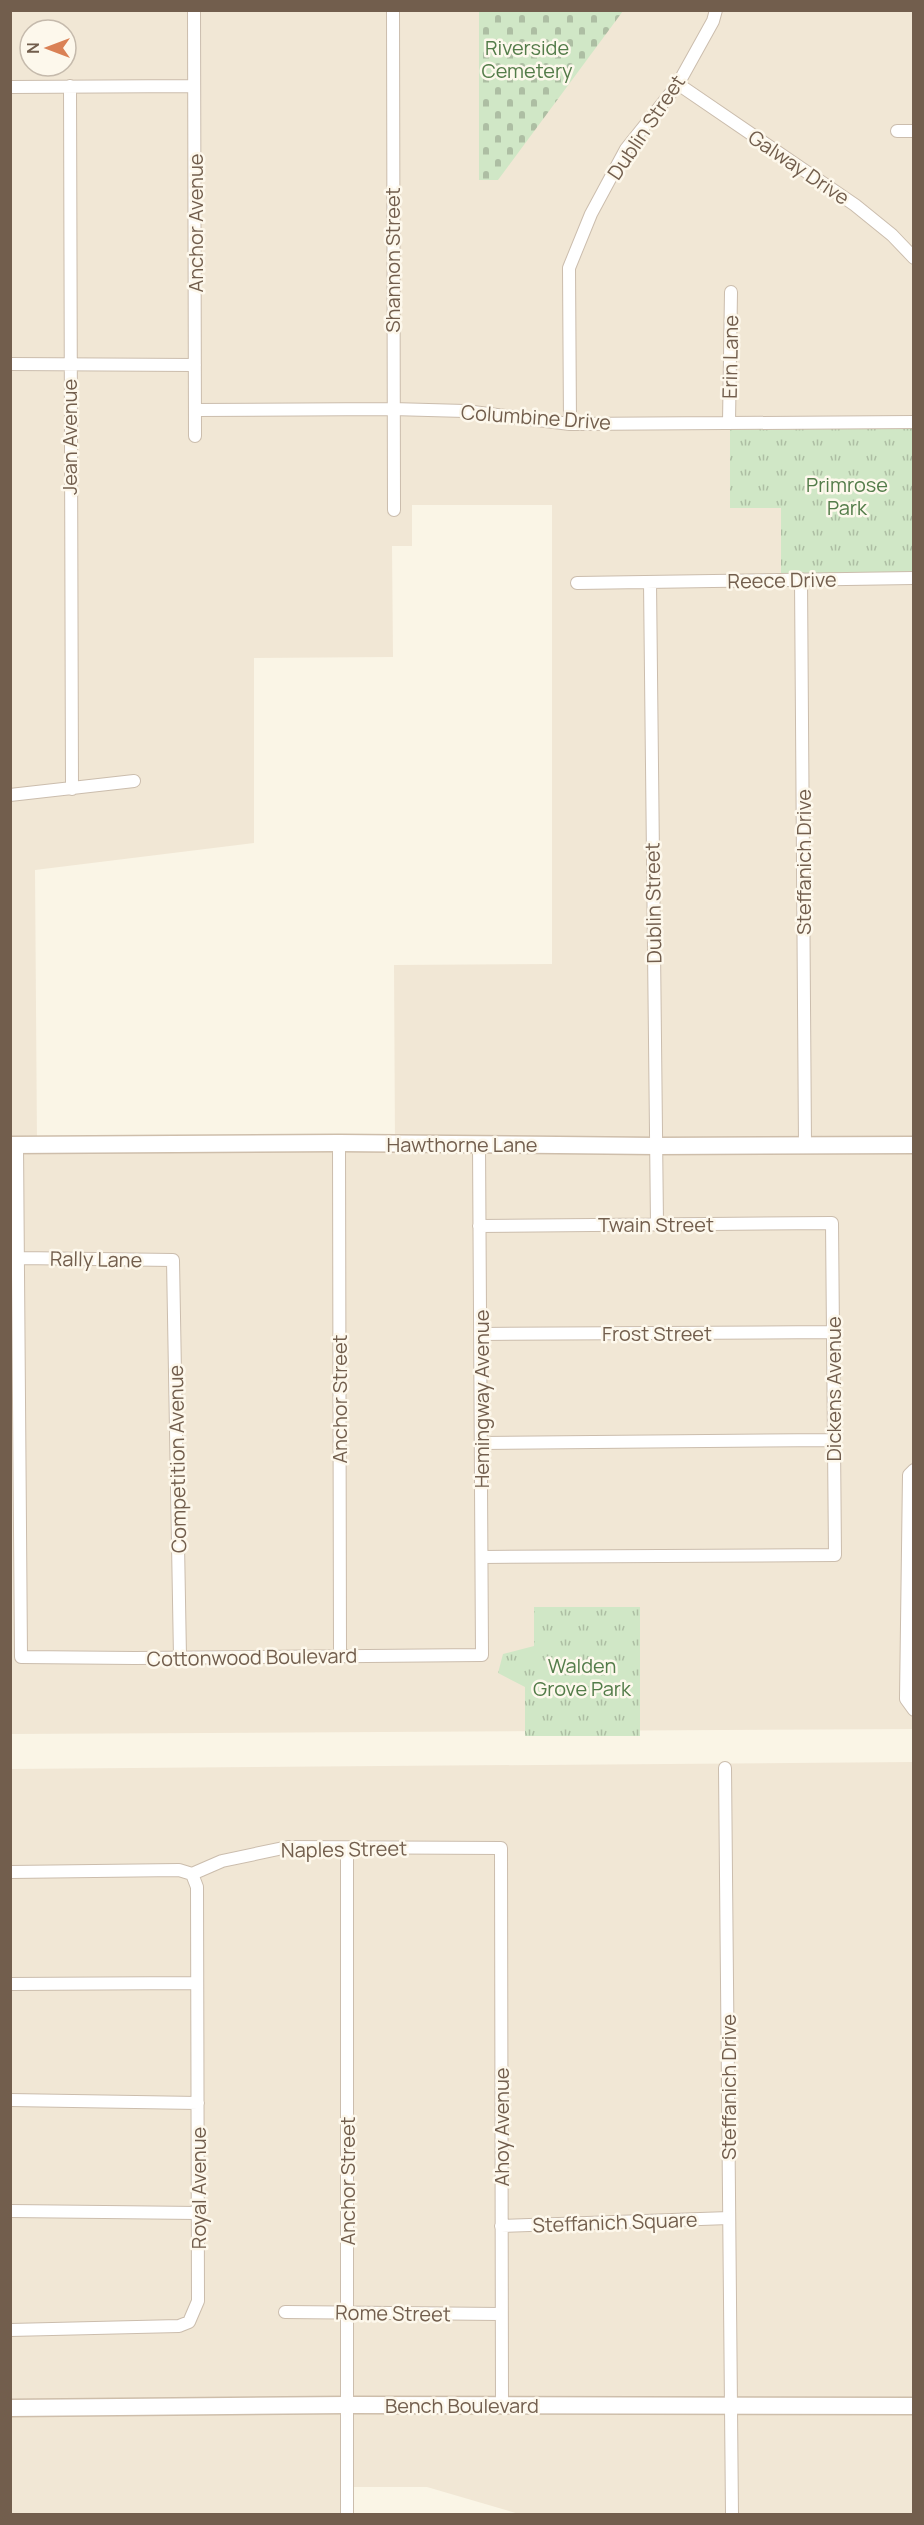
<svg xmlns="http://www.w3.org/2000/svg" width="924" height="2525" viewBox="0 0 924 2525" font-family="Manrope,sans-serif">
  <defs>
    <pattern id="grass-tufts" width="24" height="20" patternUnits="userSpaceOnUse" patternTransform="scale(1.5)"><rect width="24" height="20" fill="#d0e7c6"/><path d="M3 7l-1-3M5 7V3M7 7l1-3M15 17l-1-3M17 17v-4M19 17l1-3" fill="none" stroke="#adbea3"/></pattern>
    <pattern id="cemetery-stones" width="16" height="16" patternUnits="userSpaceOnUse" patternTransform="scale(1.5)"><rect width="16" height="16" fill="#d0e7c6"/><path d="M2 7V4a2 2 0 0 1 4 0v3zM10 15v-3a2 2 0 0 1 4 0v3z" fill="#adbea3"/></pattern>
  </defs>
  <rect width="100%" height="100%" fill="#faf5e6"/>
  <path fill="#f1e7d5" fill-rule="evenodd" d="M10,11H913V427L730,507L781,508L783,580L913,578V1729L11,1734ZM30,30H66V66H30ZM412,505H552V964L394,965L395,1143L37,1144L35,870L254,843V658L393,657L392,546H412Z
    M913,1762V2514H519L427,2487H347V2514H11L10,1769Z"/>
  <path fill="url(#grass-tufts)" d="M913,427V574H781V508H730V429Z
    M534,1607H640V1736H525V1687L498,1673L503,1654L534,1646Z"/>
  <path fill="url(#cemetery-stones)" d="M479,11H623L498,180H479Z"/>
  <g fill="none" stroke-linecap="round" stroke-linejoin="round">
    <g stroke="#cbbdad" stroke-width="14">
      <path id="street" d="M194,10L195,436
        M393,10L394,510
        M678,84L855,205L892,235L914,258
        M70,86L72,789
        M10,87L194,86
        M897,131H914
        M10,364L195,365
        M195,410L392,409L465,411L570,424L914,422
        M729,422L731,292
        M570,424L569,268L591,214L626,149L678,84L713,21L716,10
        M801,579L805,1145
        M650,582L657,1224
        M577,583L914,578
        M10,795L134,781
        M339,1143L340,1655
        M17,1145L21,1657L135,1658L482,1655L479,1144
        M479,1226L832,1223L835,1555L482,1557
        M19,1258L173,1260L180,1657
        M480,1334L833,1332
        M481,1443L834,1440
        M914,1470L909,1475L906,1699L914,1710
        M725,1768L732,2514
        M10,1872L179,1870L192,1874L222,1861L288,1847L501,1848L502,2405
        M10,1984L197,1983
        M10,2100L198,2103
        M10,2211L198,2213
        M501,2226L729,2218
        M285,2312L501,2314
        M10,2330L179,2326L189,2322L198,2301L197,1887L192,1874
        M347,2514V1848"/>
    </g>
    <g stroke="#cebeab" stroke-width="19">
      <path id="secondary" d="M10,1145L339,1143L656,1146L914,1145
        M10,2408L347,2405L914,2406"/>
    </g>
    <use href="#street" stroke="#fff" stroke-width="12"/>
    <use href="#secondary" stroke="#fff" stroke-width="16"/>
  </g>
  <g text-anchor="middle" dominant-baseline="central" stroke-width="5" stroke-linejoin="round" paint-order="stroke">
    <g font-size="20" fill="#537c49" stroke="#fdf8ec">
      <text x="527" y="47">Riverside<tspan x="527" dy="23">Cemetery</tspan></text>
      <text x="847" y="484">Primrose<tspan x="847" dy="23">Park</tspan></text>
      <text x="582" y="1665">Walden<tspan x="582" dy="23">Grove Park</tspan></text>
    </g>
    <g font-size="20" fill="#725e4d" stroke="#fdf8ec">
      <text transform="translate(646 127) rotate(-56)">Dublin Street</text>
      <text transform="translate(799 167) rotate(34)">Galway Drive</text>
      <text transform="translate(195 223) rotate(-90)">Anchor Avenue</text>
      <text transform="translate(392 260) rotate(-90)">Shannon Street</text>
      <text transform="translate(730 357) rotate(-89)">Erin Lane</text>
      <text transform="translate(536 417) rotate(4)">Columbine Drive</text>
      <text transform="translate(69 437) rotate(-90)">Jean Avenue</text>
      <text transform="translate(782 580) rotate(-1)">Reece Drive</text>
      <text transform="translate(803 862) rotate(-90)">Steffanich Drive</text>
      <text transform="translate(653 903) rotate(-91)">Dublin Street</text>
      <text x="462" y="1144">Hawthorne Lane</text>
      <text x="656" y="1224">Twain Street</text>
      <text transform="translate(96 1259) rotate(1)">Rally Lane</text>
      <text x="657" y="1333">Frost Street</text>
      <text transform="translate(833 1389) rotate(-90)">Dickens Avenue</text>
      <text transform="translate(339 1399) rotate(-90)">Anchor Street</text>
      <text transform="translate(481 1399) rotate(-90)">Hemingway Avenue</text>
      <text transform="translate(177 1459) rotate(-91)">Competition Avenue</text>
      <text transform="translate(252 1657) rotate(-1)">Cottonwood Boulevard</text>
      <text transform="translate(344 1849) rotate(-1)">Naples Street</text>
      <text transform="translate(728 2087) rotate(-90)">Steffanich Drive</text>
      <text transform="translate(501 2127) rotate(-90)">Ahoy Avenue</text>
      <text transform="translate(347 2181) rotate(-90)">Anchor Street</text>
      <text transform="translate(198 2188) rotate(-90)">Royal Avenue</text>
      <text transform="translate(615 2222) rotate(-2)">Steffanich Square</text>
      <text transform="translate(393 2313) rotate(1)">Rome Street</text>
      <text x="462" y="2405">Bench Boulevard</text>
    </g>
  </g>
  <rect width="924" height="2525" fill="none" stroke="#725e4d" stroke-width="24"/>
  <g transform="translate(48 48) rotate(270)"><circle r="28" fill="#fdf8ec" stroke="#c5baac" stroke-width="1.5"/>
  <path d="M0-4.5L10 22L0 15L-10 22Z" fill="#da8155"/>
  <text y="-9" font-size="16" font-weight="bold" text-anchor="middle" fill="#725e4d">N</text>
  </g>
</svg>
